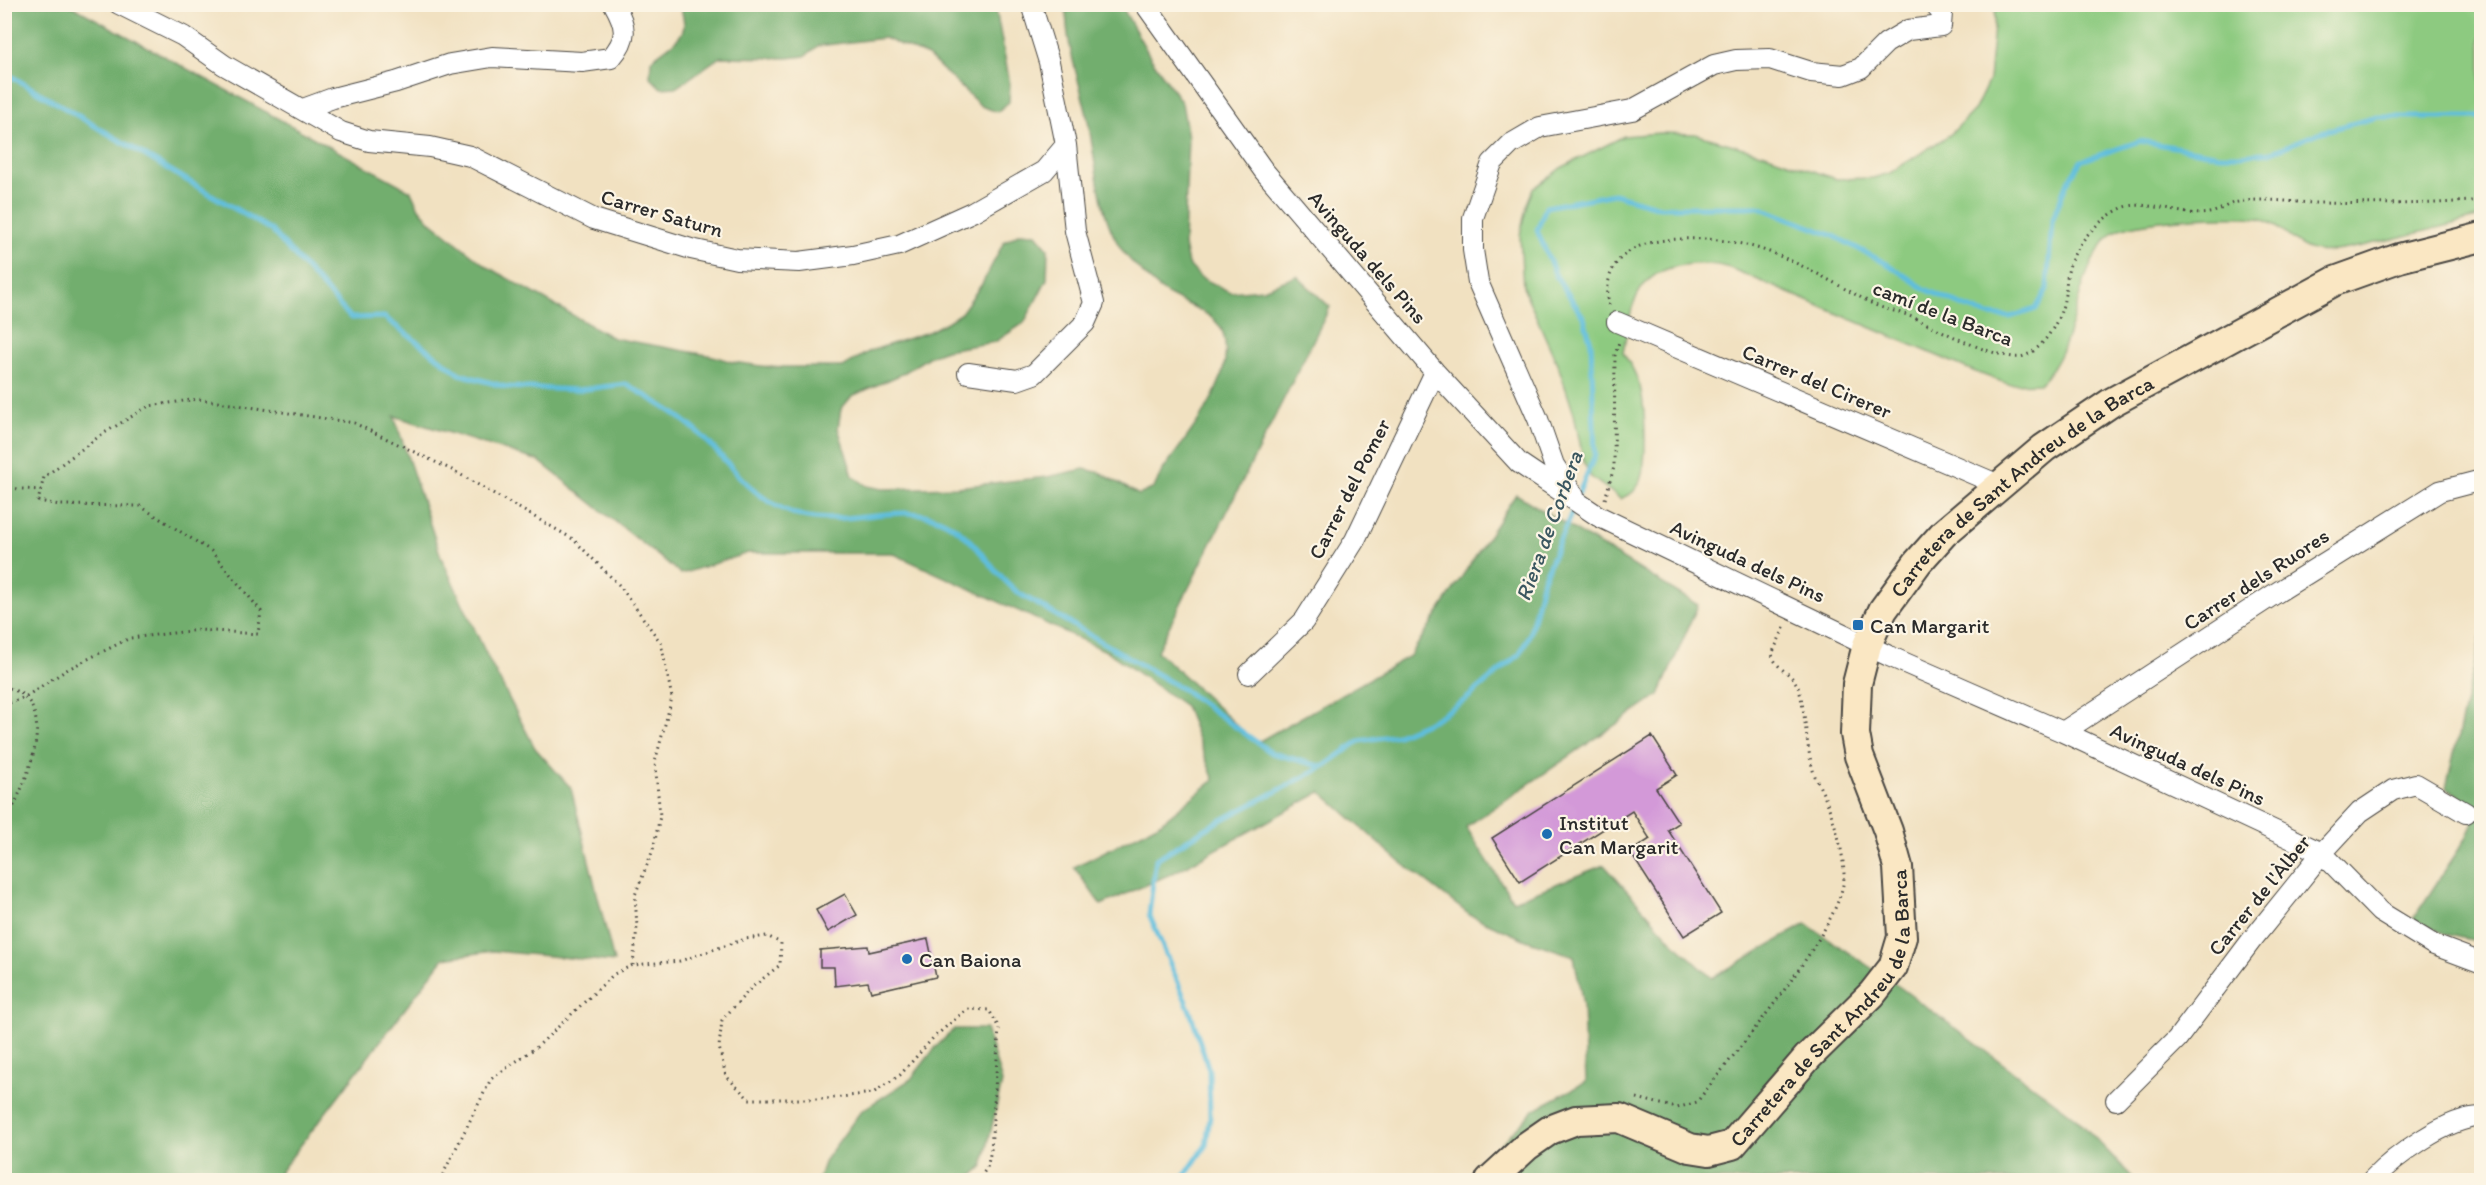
<svg xmlns="http://www.w3.org/2000/svg" width="2486" height="1185" viewBox="0 0 2486 1185" font-family="Itim,sans-serif">
  <rect width="100%" height="100%" fill="#fcf5e5"/>
  <filter id="ink" filterUnits="userSpaceOnUse"><feTurbulence type="fractalNoise" baseFrequency=".0167" numOctaves="2"/><feDisplacementMap in="SourceGraphic" scale="12" xChannelSelector="R" yChannelSelector="G"/><feConvolveMatrix kernelMatrix="1 2 1 2 8 2 1 2 1" color-interpolation-filters="sRGB"/></filter>
  <filter id="wash" filterUnits="userSpaceOnUse"><feTurbulence type="fractalNoise" baseFrequency=".008" numOctaves="4" result="noise"/><feDisplacementMap in="SourceGraphic" scale="24" xChannelSelector="R" yChannelSelector="G"/><feGaussianBlur stdDeviation="1.35" result="paint"/><feColorMatrix in="noise" values="0 0 0 0 0 0 0 0 0 0 0 0 0 0 0 0 0 1.4 0 .05"/><feComposite in="paint" operator="in"/></filter>
  <g filter="url(#wash)">
    <rect width="100%" height="100%" fill="#f1e1c1"/>
    <path fill="#8dca80" stroke="#5c7a56" stroke-width="1.5" d="M1996,5H2481V217C2442,227 2402,237 2362,246C2347,249 2332,253 2317,251C2294,248 2282,225 2262,219C2239,213 2131,219 2113,233C2073,267 2080,345 2040,383L2008,384L1978,373L1730,268C1713,263 1700,263 1683,265C1632,273 1631,311 1623,353C1630,363 1636,374 1640,386C1645,408 1651,476 1633,492C1630,495 1624,496 1621,499L1591,477L1584,463L1574,414L1559,368L1523,287L1520,235L1527,204L1533,189L1561,168L1624,136L1660,133L1695,134L1765,154L1836,179L1873,178L1890,173L1951,134L1975,109L1989,80Z"/>
    <path fill="#72ae6e" stroke="#4e6c4c" stroke-width="1.5" d="M5,4L70,5L411,191L419,208L431,222L486,266L613,338L713,356L732,362L769,367H843L870,351L928,332L947,322L961,313L982,284L1004,242L1020,233L1036,234L1048,248L1047,279L1024,323L995,342L946,350L930,356L902,374L852,396L841,409L838,428L853,476L867,486L883,489L957,487L1047,477L1084,469L1101,473L1139,495L1154,488L1161,473C1186,436 1238,381 1223,333C1216,311 1181,304 1164,292C1152,284 1142,272 1131,261C1095,224 1097,154 1085,107C1076,69 1066,45 1066,5H1121L1151,58L1182,103L1188,137L1184,245L1188,264L1200,277L1230,292L1263,289L1297,276L1330,307L1157,651L1256,743L1410,656L1516,494L1698,605L1659,695L1466,827L1513,901L1604,865L1672,941L1712,978L1806,924L1901,988L2076,1118L2135,1180H1465L1535,1109L1586,1082L1583,1005L1574,956L1526,940L1470,915L1398,860L1321,792L1175,872L1101,905L1074,867L1159,824L1214,780L1185,706L1108,652L892,553H748L681,574L539,461L394,416L441,557L489,660L535,748L571,788L614,962L493,951L444,958L274,1180H5Z
      M995,4L1010,84L1009,102L997,112L981,106L928,56L884,38L818,46L805,56L788,58L720,57L677,87L661,88L650,77L651,60C661,50 684,40 684,25C684,18 681,11 681,5Z
      M2481,636L2482,942H2481L2445,934L2413,919L2465,840L2480,808L2446,788Z
      M954,1029H986L1002,1082L983,1166L968,1180H818L825,1160L861,1111L911,1079L935,1048Z"/>
    <g fill="none" stroke-linecap="round" stroke-linejoin="round">
      <path stroke="#5fbedd" stroke-width="5" d="M4,72L271,230L351,318L384,317L460,374L506,387L578,390L626,384C653,400 681,415 704,438C731,465 749,494 785,510C837,534 894,499 941,520C976,535 991,573 1020,594L1184,690L1272,753L1323,767
        M1579,493L1595,455L1591,343L1584,318L1556,276L1537,230L1546,207L1614,194L1660,207H1759L1834,236L1889,265L1925,289L1968,308L1989,315L2010,317L2036,309L2047,289L2052,221L2066,185L2081,161L2140,141L2220,155H2241L2272,152L2321,132L2377,117H2482
        M1182,1180L1206,1145L1210,1117L1209,1070L1190,1011L1149,914L1156,859L1212,825L1323,767L1359,741L1398,735L1435,719L1465,700L1520,654L1530,633L1543,579L1575,505"/>
    </g>
    <g id="blocks">
      <path fill="#d399d8" d="M1652,736L1677,775L1656,788L1679,823L1668,830L1721,913L1684,936L1630,852L1650,839L1632,811L1520,882L1492,838Z
        M845,894L857,915L828,932L816,910Z
        M928,939L936,977L871,992L868,982L835,986L834,967H820V950L868,946L869,952Z"/>
    </g>
  </g>
  <g filter="url(#ink)">
    <use href="#blocks" fill-opacity="0" stroke="#494642" stroke-width="1.5"/>
    <g fill="none" stroke-linecap="round" stroke-linejoin="round">
      <g stroke="#494642" stroke-width="22">
        <path id="street" d="M119,4L183,36L224,65L341,132L369,141L430,147L470,156L594,219L691,249L737,259L799,262L853,255L899,245L972,212L1044,171L1066,145L1049,62L1031,4
          M1145,4L1264,171L1435,372L1519,463L1598,516L1889,656L2063,732L2322,853L2380,912L2434,945L2482,963
          M303,109L333,98L396,82L450,64L492,57L582,62L611,58C628,38 627,27 614,4
          M1617,322L1999,485
          M968,373L1017,380L1034,374L1085,323L1094,303L1075,231L1066,145
          M1574,496L1554,465L1538,419L1478,282L1473,250V218L1492,163L1511,144L1540,127L1632,110L1714,65L1736,60L1770,59L1811,72L1843,75L1861,68L1886,43L1908,30L1941,26L1942,13L1934,4
          M1249,674L1304,621L1355,540L1435,372
          M2063,732L2273,595L2440,491L2482,480
          M2116,1100L2177,1039L2251,941L2322,853L2360,812L2393,790L2416,784L2466,813
          M2372,1180C2394,1157 2448,1116 2482,1117"/>
      </g>
      <g stroke="#494642" stroke-width="32">
        <g id="secondary">
          <path id="s1" d="M1490,1180L1527,1146L1550,1130L1576,1120L1619,1118L1690,1148L1709,1151L1732,1145L1808,1057L1872,994L1893,967L1902,937L1898,867L1888,831L1859,756L1855,734L1857,684L1867,645L1883,610L1918,562L1944,533L2044,448L2112,402L2335,281L2399,258L2482,237"/>
        </g>
      </g>
      <path stroke="#494642" stroke-width="3" stroke-dasharray="1.5 4.5" stroke-linecap="butt" d="M1609,305C1605,283 1610,263 1630,251C1645,242 1661,240 1679,239C1760,235 1805,268 1873,304C1883,309 1896,311 1907,315C1941,329 1976,351 2013,357C2038,361 2061,320 2064,300C2067,285 2066,273 2072,259C2082,237 2101,218 2122,208C2146,198 2182,218 2209,213C2219,212 2228,203 2238,202C2264,197 2294,203 2321,203C2375,204 2428,205 2482,200
        M4,488L41,490
        M1605,499L1614,467L1615,355L1619,342
        M4,686C11,689 21,692 25,697C55,727 19,795 4,826
        M4,705L25,697L68,669L130,638L199,630L258,634L261,611L211,551L140,506L60,505L38,501L44,477L101,435L149,406L198,399L354,423L454,471L573,539L620,586L661,643L672,698L655,762L660,816L653,850L635,895L637,927L633,965
        M1637,1098L1677,1108L1697,1102C1731,1056 1846,926 1844,874C1843,850 1836,826 1827,803C1823,792 1816,781 1813,770C1806,745 1806,718 1800,693C1794,670 1777,673 1772,654L1785,626
        M440,1180L491,1079L538,1046L614,974L633,965L680,961L745,939L767,936L781,943L780,965L751,988L722,1020L719,1047L726,1076L749,1099H826L873,1093L900,1075L933,1038L967,1009L989,1010L999,1028L991,1150L987,1168L978,1180"/>
      <use href="#street" stroke="#fff" stroke-width="20"/>
      <use href="#secondary" stroke="#fae7c3" stroke-width="28"/>
    </g>
  </g>
  <g fill="#1f6fb2" stroke="#fcf5e5" stroke-width="2">
    <rect x="1852" y="619" width="12" height="12" rx="3"/>
    <circle cx="1547" cy="834" r="6"/>
    <circle cx="907" cy="959" r="6"/>
  </g>
  <g text-anchor="middle" dominant-baseline="central" stroke-width="4.5" stroke-linejoin="round" paint-order="stroke">
    <g font-size="21" fill="#2b2b2b" stroke="#fcf5e5">
      <text transform="translate(662 213) rotate(16)">Carrer Saturn</text>
      <text transform="translate(1368 257) rotate(49)">Avinguda dels Pins</text>
      <text transform="translate(1943 313) rotate(21)">camí de la Barca</text>
      <text transform="translate(1817 381) rotate(23)">Carrer del Cirerer</text>
      <text transform="translate(1349 489) rotate(-63)">Carrer del Pomer</text>
      <text stroke="none"><textPath href="#s1" startOffset="1068">Carretera de Sant Andreu de la Barca</textPath></text>
      <text transform="translate(1748 561) rotate(25)">Avinguda dels Pins</text>
      <text transform="translate(2256 579) rotate(-33)">Carrer dels Ruores</text>
      <text transform="translate(2188 764) rotate(25)">Avinguda dels Pins</text>
      <text transform="translate(2259 895) rotate(-51)">Carrer de l'Àlber</text>
      <text stroke="none"><textPath href="#s1" startOffset="440">Carretera de Sant Andreu de la Barca</textPath></text>
    </g>
    <g font-size="21" fill="#2b2b2b" stroke="#fcf5e5" text-anchor="start">
      <text x="1870" y="625">Can Margarit</text>
      <text x="1559" y="822">Institut<tspan x="1559" dy="24">Can Margarit</tspan></text>
      <text x="919" y="959">Can Baiona</text>
    </g>
    <g font-size="22" font-style="italic" fill="#3b5760" stroke="#fcf5e5">
      <text transform="translate(1549 526) rotate(-70)">Riera de Corbera</text>
    </g>
  </g>
  <rect width="2486" height="1185" fill="none" stroke="#fcf5e5" stroke-width="24"/>
</svg>
